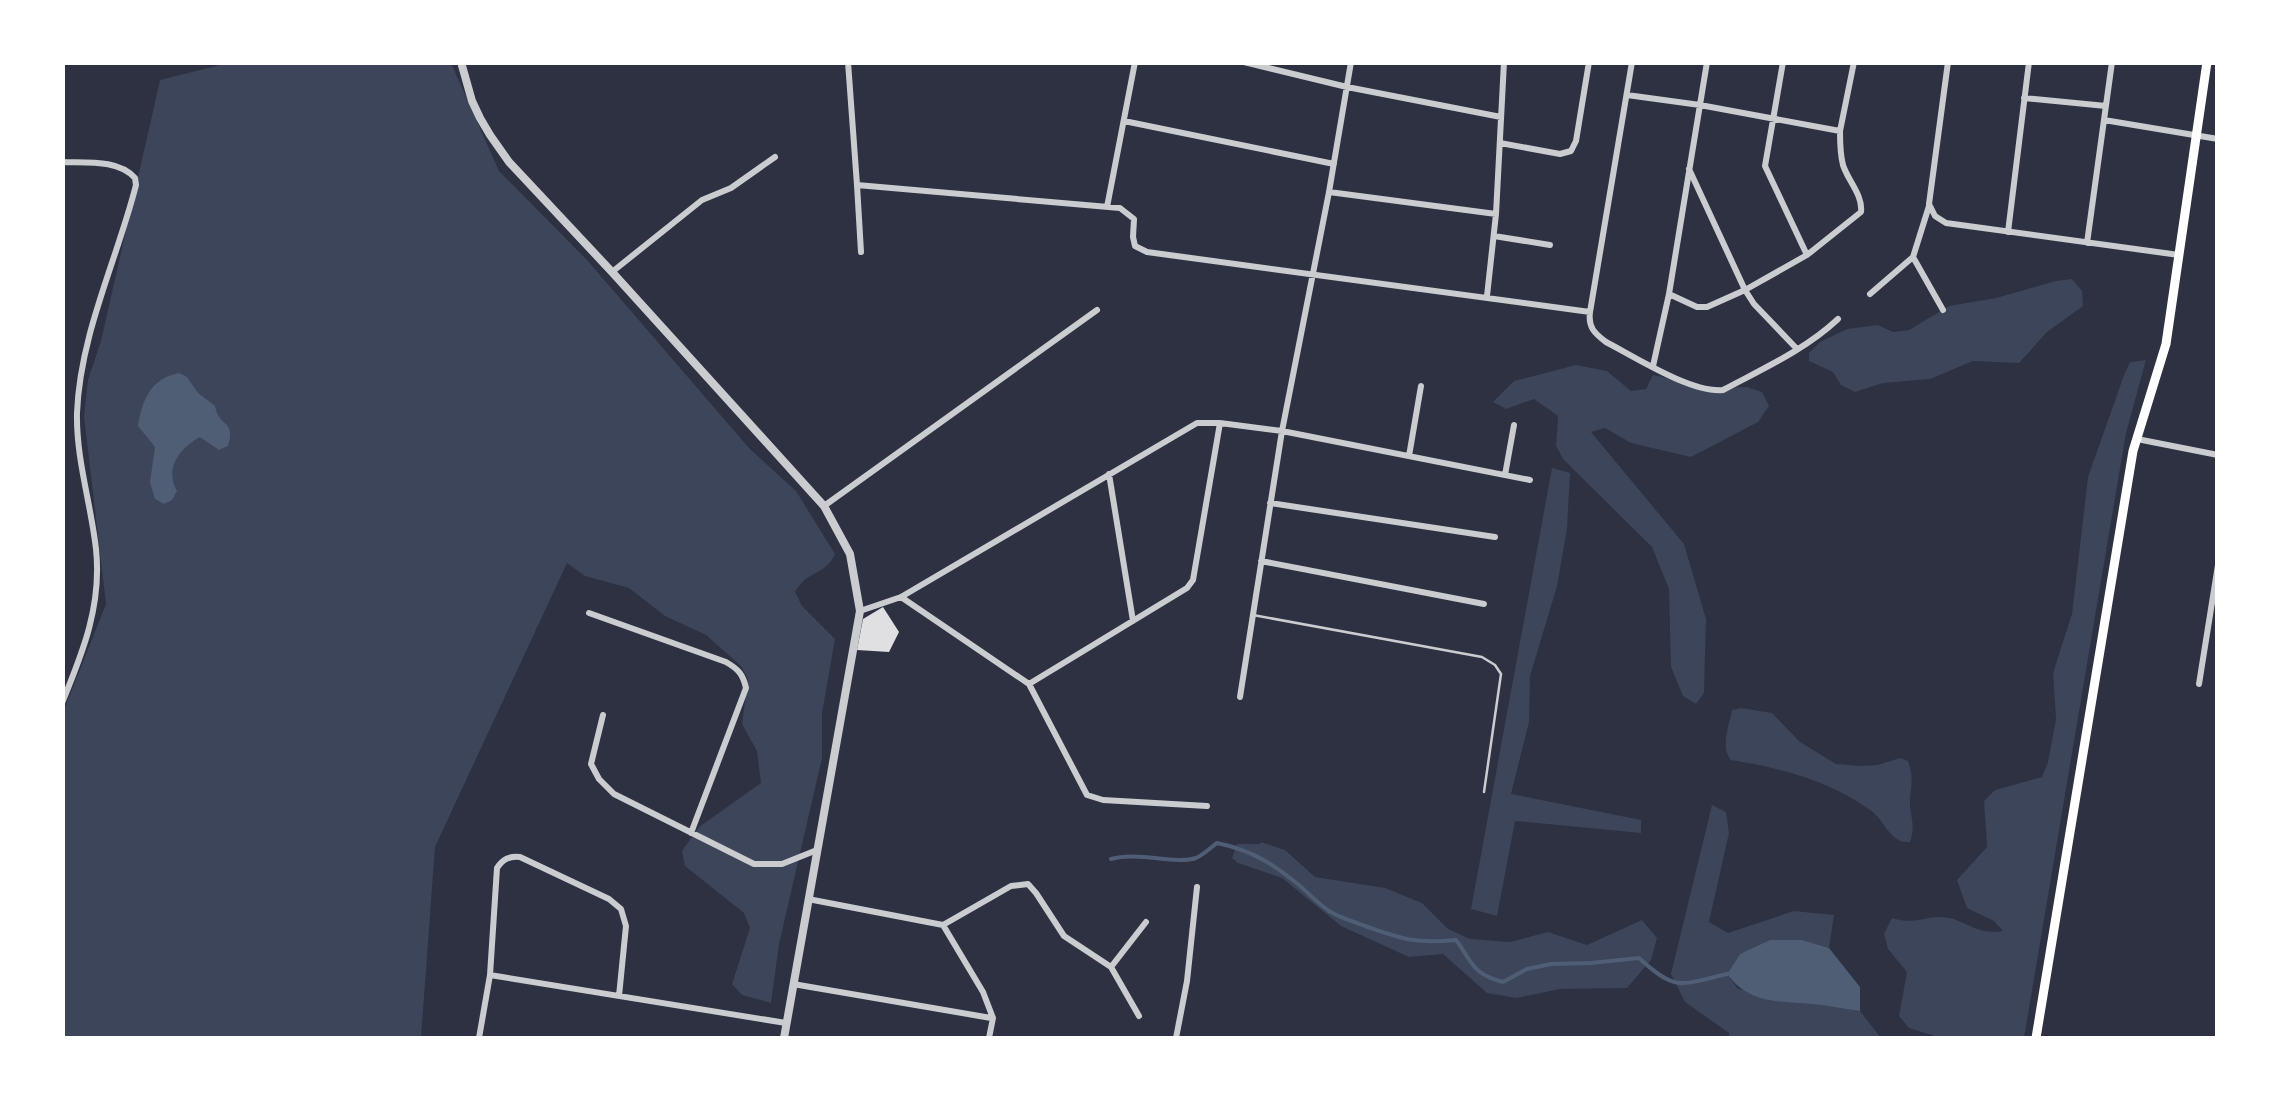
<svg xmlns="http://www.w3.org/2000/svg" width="2280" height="1101" viewBox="0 0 2280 1101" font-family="'Noto Sans',sans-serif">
  <rect width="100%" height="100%" fill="#2d3142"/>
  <path fill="#3c4559" d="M228,63H451L499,171L587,260L749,448L796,491L835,554C824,577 808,569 795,592L802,606L835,639L822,713V758L779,944L771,1003L742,995L732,984L750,928L744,913L685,866L682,851L699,827L761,783L757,751L742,724L748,679L741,666L706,635L665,616L629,588L585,576L567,563L435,847L421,1038H63L62,715L106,604L84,416L88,380L101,341L160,80Z
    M2072,279L2082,291L2083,306L2047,332L2019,363L1973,361L1930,379L1883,383L1855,392L1841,385L1833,372L1809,361V353L1820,342L1847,329L1878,325L1893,332L1909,330L1949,306L1996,298L2056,281Z
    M2146,360L2126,433L2024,1038H1941L1909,1028L1899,1016L1907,972L1888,949L1884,934L1892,918C1915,925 1920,917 1941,917C1963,917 1975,936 2003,931L1994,921L1967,908L1957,880L1987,847L1984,801L1995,790L2042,777L2048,762L2056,719L2053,673L2072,614L2088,477L2124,375L2130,362Z
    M1576,365L1607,371L1631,391L1646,389L1653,375L1714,388L1747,387L1762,392L1769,406L1758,422L1691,457L1631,443L1605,428L1591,432L1684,544L1706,619L1704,693L1696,704L1683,696L1671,667L1669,589L1652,547L1563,459L1556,446L1558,416L1534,399L1506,409L1493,402L1514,381Z
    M1552,468L1570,473L1567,529L1557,586L1530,676L1529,722L1511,794L1641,820V833L1515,821L1497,916L1471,909Z
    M1741,708L1772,713L1800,742L1836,764L1861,766L1878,765L1900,758L1908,761C1914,778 1911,784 1910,801C1910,818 1916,824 1910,842C1890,844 1885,820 1870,810C1829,780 1780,768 1731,760C1720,747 1729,726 1732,710Z
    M1712,805L1726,812L1729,833L1709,922L1728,933L1794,911L1834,915L1829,948L1801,940L1740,954L1727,974L1738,989L1860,1011L1881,1038H1729V1033L1685,1002L1671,974Z
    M1261,842L1285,850L1315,877L1385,888L1422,903L1448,929L1470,939L1510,942L1548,932L1587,945L1642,920L1657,938L1651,960L1627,988L1560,989L1517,998L1487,993L1443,954L1409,957L1341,926L1282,878L1238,863L1232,858L1237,844H1260Z"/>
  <path fill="#4f5d75" d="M179,373L187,377L198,393L215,406C219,428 236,419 228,446L219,450L200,437C180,448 164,468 177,491L172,500L164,504L155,499L150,482L155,447L138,426C142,400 151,378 179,373Z
    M1770,940H1802L1829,948L1860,987V1011C1844,1009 1828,1005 1812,1004C1778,1001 1749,1004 1727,974L1740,954Z"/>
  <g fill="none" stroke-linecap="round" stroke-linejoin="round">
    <path stroke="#4f5d75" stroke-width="4" d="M1111,859C1138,851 1175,865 1196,858C1203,855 1210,848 1217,843C1251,850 1272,863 1299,885C1309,894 1318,903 1329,911C1340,918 1352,921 1365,926C1403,939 1414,944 1456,940C1473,963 1472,974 1503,982L1527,969L1551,964L1591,963L1639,958C1676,992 1680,985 1727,974"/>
  </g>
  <path fill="#e0e0e3" d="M883,607L899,632L889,652L857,650L863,619Z"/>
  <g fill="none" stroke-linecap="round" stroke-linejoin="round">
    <path stroke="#caccd0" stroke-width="2.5" d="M1253,615L1482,657L1495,665L1501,674L1484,792"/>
    <path stroke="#caccd0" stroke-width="6" d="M848,62L857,185L1120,208L1134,219L1133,237L1135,246L1147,252L1590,312
      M1244,62L1347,87L1501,117
      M1632,62L1590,312C1588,327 1594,333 1606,342C1635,357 1691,393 1723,390C1762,369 1805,350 1838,319
      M1783,62L1765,166L1807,255
      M1948,62L1929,204L1935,216L1946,223L2179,255
      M1627,95L1700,105L1840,131
      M2024,98L2106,106
      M2104,120L2218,139
      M1124,121L1334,164
      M1500,143L1560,154L1571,151L1576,141L1589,62
      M62,162C86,163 118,159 135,178L136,185C117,260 80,334 77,413C76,459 91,504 96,549C102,605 83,652 62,703
      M1689,169L1745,290L1754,304L1797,349
      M857,185L861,252
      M1329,192L1496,214
      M1929,206L1913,257L1943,310
      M1107,207L1135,62
      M2008,232L2029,62
      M1494,236L1550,245
      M2087,243L2112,62
      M612,272L702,200L731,188L775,157
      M1669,294L1697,307H1707L1745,290L1807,255L1861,212C1863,195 1848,181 1843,165C1840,154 1840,142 1840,131L1854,62
      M1870,294L1913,257
      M1487,296L1496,214L1504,62
      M1653,366L1669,294L1707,62
      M2137,439L2218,455
      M1409,456L1421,386
      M1109,474L1133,621
      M1505,475L1514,425
      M1270,503L1495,537
      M824,506L1097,310
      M1261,561L1484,604
      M901,597L1029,684L1087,795L1103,800L1207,806
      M860,611L901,597L1197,423H1220L1282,431L1530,480
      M589,613L726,662C738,669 743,674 746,688L691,833
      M1029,684L1187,588L1193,580L1220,423
      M2199,684L2218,565
      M1240,697L1282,431L1329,192L1351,62
      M603,715L591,764L599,779L614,794L754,864H782L817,850
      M808,899L943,925L983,992L993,1018L989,1038
      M943,925L1011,886L1028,884L1036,893L1064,936L1111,967L1139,1016
      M1111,967L1146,922
      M490,975L786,1023
      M793,984L991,1018
      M479,1038L490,975L497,868C503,859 509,856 520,857L609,899L621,909L626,926L619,996
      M1176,1038L1187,981L1197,887"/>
    <path stroke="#caccd0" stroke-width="8" d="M461,62L472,101L480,118L490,135L509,162L612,272L824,506L850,554L860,611L784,1038"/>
    <path stroke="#fff" stroke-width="9" d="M2036,1038L2133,451L2166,344L2207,62"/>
  </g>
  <rect width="2280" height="1101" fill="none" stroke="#ffffff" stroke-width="130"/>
</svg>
